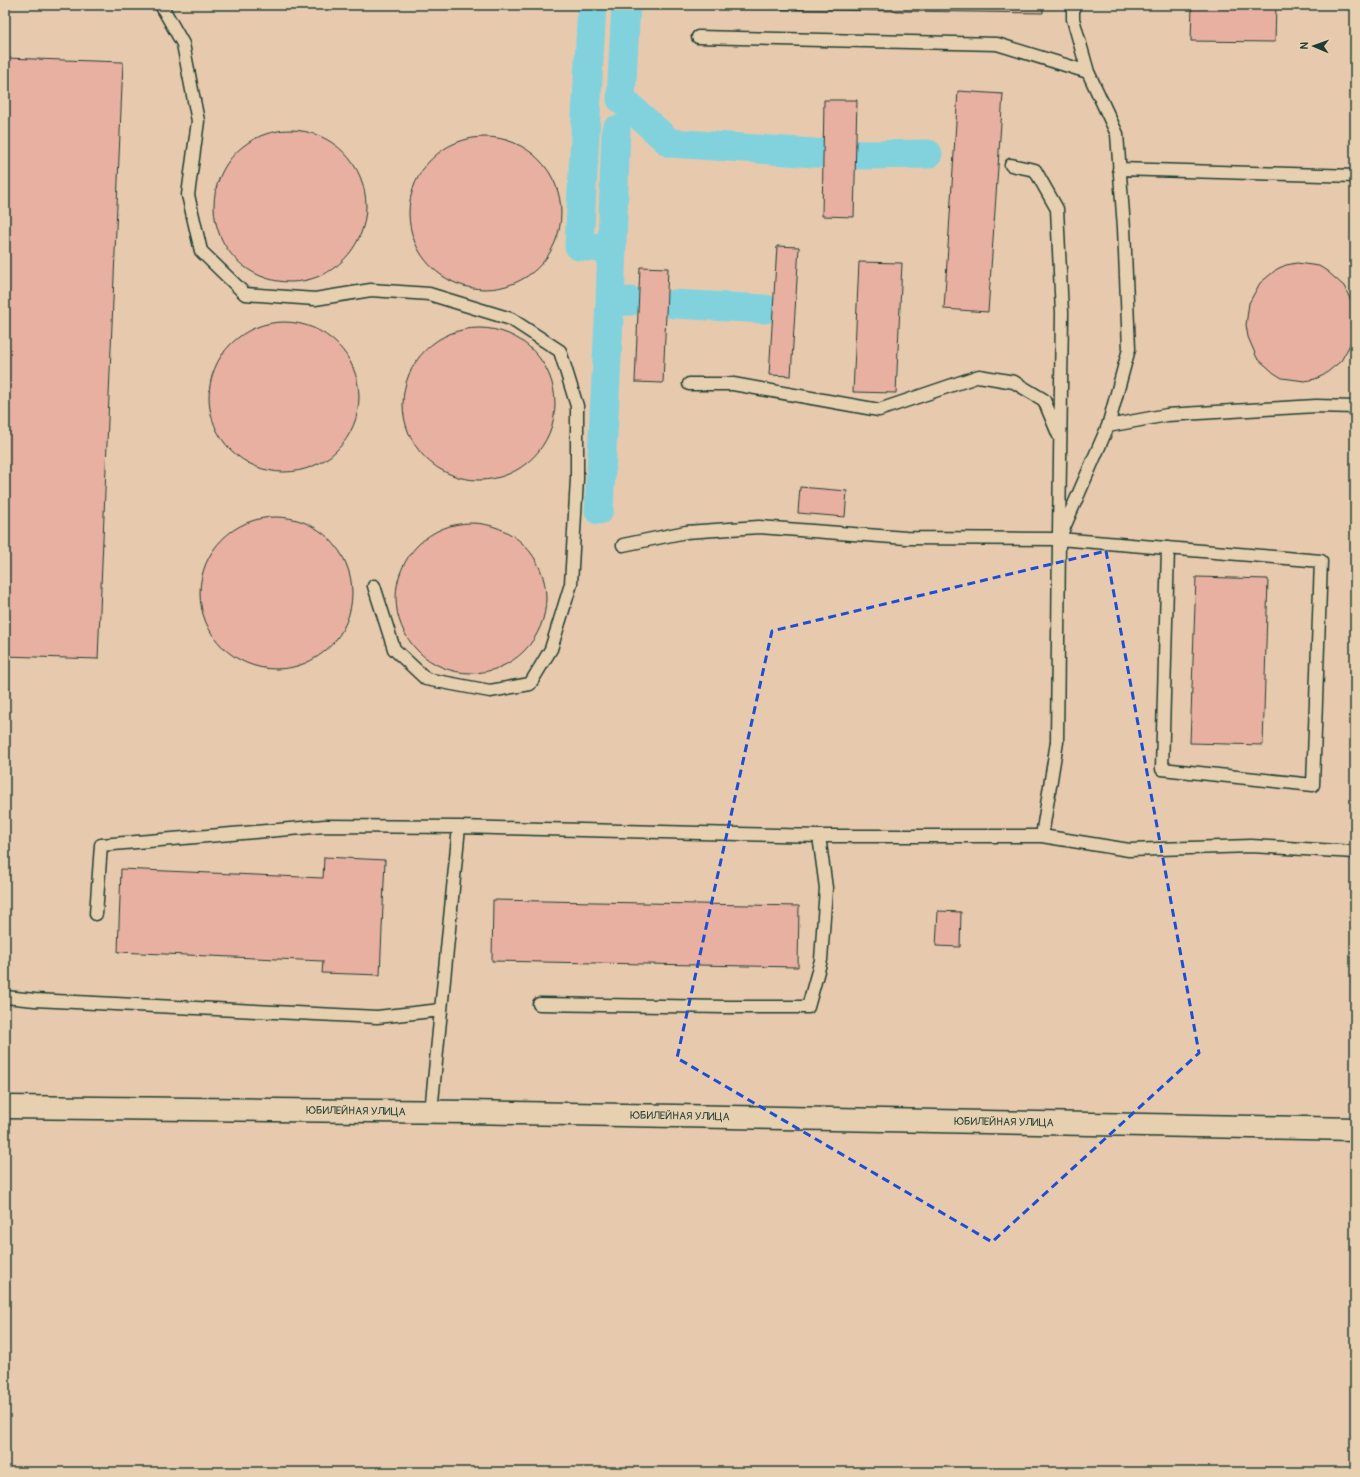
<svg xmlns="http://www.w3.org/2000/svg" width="1360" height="1477" viewBox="0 0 1360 1477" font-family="Pangolin,sans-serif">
  <rect width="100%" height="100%" fill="#e7caad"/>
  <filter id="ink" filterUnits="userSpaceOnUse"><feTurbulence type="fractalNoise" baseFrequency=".025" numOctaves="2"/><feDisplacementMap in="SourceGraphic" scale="8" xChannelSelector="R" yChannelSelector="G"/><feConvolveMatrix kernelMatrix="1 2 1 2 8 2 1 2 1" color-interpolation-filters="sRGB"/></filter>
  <g filter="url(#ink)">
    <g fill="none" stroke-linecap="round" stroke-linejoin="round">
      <path stroke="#82d2de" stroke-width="29" d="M592,5L579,246L612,249
        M626,5L621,99L670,143L815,153L862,155L928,154
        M610,302L616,130
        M674,304L765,309
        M599,510L610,302L631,301"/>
    </g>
    <path fill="#e8b0a1" stroke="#1f3d34" d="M446,5H491L474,8H459Z
      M686,5H1043V13L686,8Z
      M1192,5H1276L1275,42L1191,41Z
      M5,58L123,62L98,659L5,656Z
      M958,91L1003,94L988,312L944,309Z
      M824,100H857L854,217L822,216Z
      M214 206a76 76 0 1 1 152 0a76 76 0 1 1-152 0Z
      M409 213a76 76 0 1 1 152 0a76 76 0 1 1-152 0Z
      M777,246L799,247L791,376L769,375Z
      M859,262L902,263L896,393L853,392Z
      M1297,263L1319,266L1327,271L1344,286L1354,307L1355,319L1352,341L1341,361L1324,375L1315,379L1305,381L1282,378L1274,373L1257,358L1248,337L1246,325L1249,303L1260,283L1277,269L1286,265Z
      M640,267L668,268L663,383L635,382Z
      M209 397a75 75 0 1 1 150 0a75 75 0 1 1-150 0Z
      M403 404a76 76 0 1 1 152 0a76 76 0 1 1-152 0Z
      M800,487L847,491L845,517L798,513Z
      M200 593a76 76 0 1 1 152 0a76 76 0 1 1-152 0Z
      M396 598a75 75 0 1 1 150 0a75 75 0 1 1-150 0Z
      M1196,577L1268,579L1263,745L1190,743Z
      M324,857L385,860L380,975L322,973L323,961L118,952L121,869L323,878Z
      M493,900L799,906L798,967L492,961Z
      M938,911L961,912L960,947L936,946Z"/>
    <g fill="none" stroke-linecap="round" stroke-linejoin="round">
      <g stroke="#1f3d34" stroke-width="15">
        <path id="service" d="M161,5L183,44L198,121L188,195L201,251L245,294L315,299L371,290L429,294L511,319L560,351L577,406V479L571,584L551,649L530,684L490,691L426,679L394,649L374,586
          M1073,5V19L1088,72
          M1011,165L1035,170L1057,209L1062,313L1059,533
          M1119,169L1355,176
          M689,384H733L879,410L979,376L1014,382L1044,400L1059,436
          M1108,426L1167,415L1316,406L1355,407
          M623,545L686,532L759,527L906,538L1059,539L1321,561L1313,785L1162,769L1168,548
          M1042,836L1129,850L1251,846L1355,852
          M96,914L101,845L325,826L459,827
          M5,997L35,1000L377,1017L441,1010
          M539,1004L724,1007H808L821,960L826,888L819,836
          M431,1112L459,827L819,836H1042L1057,742L1059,539L1108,426L1129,349L1124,228L1117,134L1088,72L997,44L698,37"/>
      </g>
      <g stroke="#1f3d34" stroke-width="25">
        <path id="secondary" d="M5,1107L469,1112L1355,1129"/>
      </g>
      <use href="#service" stroke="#e7d0b0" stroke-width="12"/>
      <use href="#secondary" stroke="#e7d0b0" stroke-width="22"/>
    </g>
  </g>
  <path fill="none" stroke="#1d4ed8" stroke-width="3" stroke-dasharray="8 5" stroke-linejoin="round" d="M1106,551L1199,1053L992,1242L677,1058L772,631Z"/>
  <g text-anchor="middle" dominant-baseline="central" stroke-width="3" stroke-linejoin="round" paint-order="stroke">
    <g font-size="11" fill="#1f3d34" stroke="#e7d0b0">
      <text transform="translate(356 1111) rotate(1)">ЮБИЛЕЙНАЯ УЛИЦА</text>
      <text transform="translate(680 1116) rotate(1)">ЮБИЛЕЙНАЯ УЛИЦА</text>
      <text transform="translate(1004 1122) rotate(1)">ЮБИЛЕЙНАЯ УЛИЦА</text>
    </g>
  </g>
  <rect width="1360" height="1477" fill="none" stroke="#e7d0b0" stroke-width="20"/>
  <rect x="10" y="10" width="1340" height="1457" fill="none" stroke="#1f3d34" stroke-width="1.5" filter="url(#ink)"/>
  <g transform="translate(1314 46) rotate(272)" stroke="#e7d0b0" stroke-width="3" paint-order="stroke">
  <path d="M0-3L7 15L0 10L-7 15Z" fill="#1f3d34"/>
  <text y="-6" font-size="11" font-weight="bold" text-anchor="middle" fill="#1f3d34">N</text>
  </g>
</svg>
